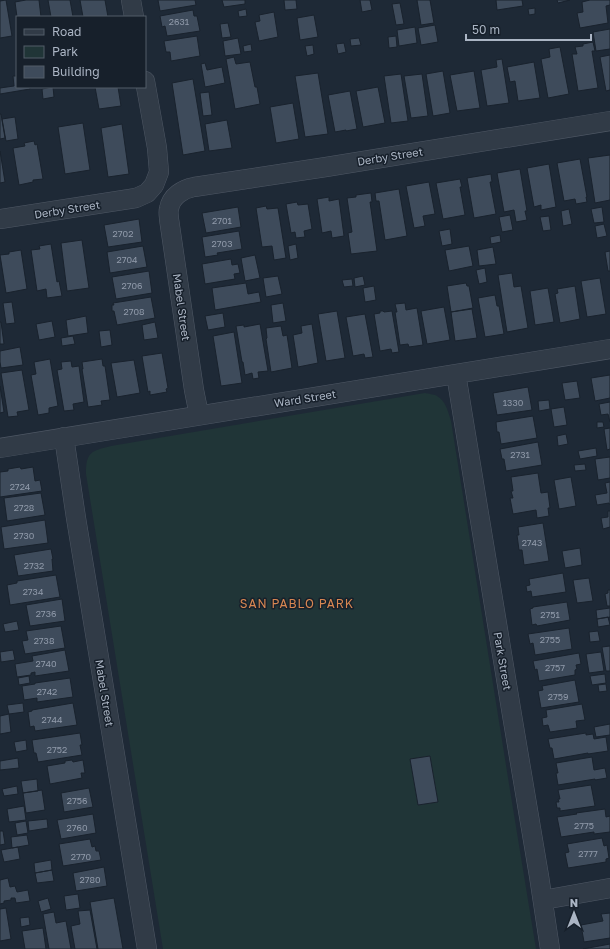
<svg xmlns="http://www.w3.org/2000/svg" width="610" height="949" viewBox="0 0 610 949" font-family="'Golos Text',sans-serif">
  <rect width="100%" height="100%" fill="#1e2936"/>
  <path fill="#203537" d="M425,393C428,394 434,394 437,396C446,401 448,412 451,421L509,784L536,949H163L86,474C86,452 91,451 111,446Z"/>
  <path fill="#3e4b5b" stroke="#19222d" d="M6,0L12,36L0,38V1Z
    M26,0H39L41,17H17L15,2Z
    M48,0H70L73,17H51Z
    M80,0H105L108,17H83Z
    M158,0H195L196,5L160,11Z
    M222,0H245V4L224,7Z
    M284,0H296L297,9L285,10Z
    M360,0H370L372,10L362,12Z
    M417,0H430L434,23L421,25Z
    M496,0H522L523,6L497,10Z
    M557,0H570L558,3Z
    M590,0H610V5L606,6L608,23L580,28L577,13L583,12L582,2Z
    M400,3L404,24L396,25L392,4Z
    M535,8V14L529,15L528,9Z
    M246,9L247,16L239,17L238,11Z
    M193,10L194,16H197L200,31L167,36L165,26L162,27L160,16Z
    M274,12L278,37L259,41L255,22L260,21L259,15Z
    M314,15L318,37L300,40L297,18Z
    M228,23L231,37L222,38L220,24Z
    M435,25L438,42L421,45L418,28Z
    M415,27L417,43L399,46L397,30Z
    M610,29V49L596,51L593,32Z
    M197,36L200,56L171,61L170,52H166L164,41Z
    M396,36L397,47L389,48L388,37Z
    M238,38L241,54L225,56L223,41Z
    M359,38L361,45L351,46L350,39Z
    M593,42L595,51H592L598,88L578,91L572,54H577L575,47L583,46V44Z
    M344,43L346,52L338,54L336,44Z
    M251,44L252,51L244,52L243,46Z
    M313,45L314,54L307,56L305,46Z
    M560,47L569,94L548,98L541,59L550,57L549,49Z
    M610,55V90L606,91L600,57Z
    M234,57L236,64L250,62L255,87H257L260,104L235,109L226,59Z
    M502,59L509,103L487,106L481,70L497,67L496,60Z
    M534,62L540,98L518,101L515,81L510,82L507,67Z
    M205,63L207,70L222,67L225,83L205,87L201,64Z
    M443,71L450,113L433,116L426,74Z
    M474,71L480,108L457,111L450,75Z
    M318,73L328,134L305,137L295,76Z
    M401,74L408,121L391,123L384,76Z
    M422,74L428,116L411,118L404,76Z
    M13,76H17V87H30V89L0,94V88L14,86Z
    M193,79L205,151L183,155L172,83Z
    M53,87L54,97L43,99L42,89Z
    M95,87H118L121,106L99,109Z
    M378,87L385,123L363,127L356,91Z
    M350,91L357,129L346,131V130L335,132L328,95Z
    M209,92L212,115L203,116L200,93Z
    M293,103L299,139L276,143L270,107Z
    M0,114H1L5,138L0,139Z
    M15,117L18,139L6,141L2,119Z
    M227,120L232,148L209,151L205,124Z
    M83,123L90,170L65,174L58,127Z
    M122,124L129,174L108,177L101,128Z
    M34,141L35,145L37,144L43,179L33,180V182L19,185L13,148L25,146L24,143Z
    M0,151L5,182L0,183Z
    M610,155V200L595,203L588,158Z
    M580,159L587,197H586L587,202L576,204L575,199L564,201L557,163Z
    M549,164L556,207L541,210V205L534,207L527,168Z
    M520,169L527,211H525L527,220L516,222L514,210L504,212L497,173Z
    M491,174L492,182H490L496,214L474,218L467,178Z
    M460,179L462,187H460L465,215L443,219L436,183Z
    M429,182L435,214L423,216L425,226L414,228L406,186Z
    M399,189L407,236L385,240L379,201H376L375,193Z
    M371,193L372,202H370L377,251L351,254L348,233L352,232L347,198L356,197V195Z
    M329,197V201L339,199L344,236L332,238L331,231L322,233L317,199Z
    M297,202L298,205L308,204L312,229L304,231L305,237L296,238L295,232L291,233L286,204Z
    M266,206L267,209L278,208L286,258L274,260L272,246L262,247L256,208Z
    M238,207L241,227L206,233L202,213Z
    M602,207L604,222L594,223L591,209Z
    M569,209L572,224L563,226L561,211Z
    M510,215L513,230L502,232L499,217Z
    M549,216L551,230L543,231L540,217Z
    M139,219L142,242L108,247L104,225Z
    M604,224L607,236L597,238L595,226Z
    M450,229L452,244L442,246L439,231Z
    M239,231L242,249L217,253L218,255L205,257L202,237Z
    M500,235L501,242L491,244L490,237Z
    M82,240L89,288L67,291L61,243Z
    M51,244L57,282L59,281L62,296L47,298L46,289L37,291L31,250L40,249L39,246Z
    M296,244L298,258L290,260L288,246Z
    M143,246L147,267L110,273L107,252Z
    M469,246L473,266L449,271L445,250Z
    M493,247L496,264L479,266L477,250Z
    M21,250L27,289L6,293L0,255L9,254V252Z
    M610,251V271H608L605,252Z
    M255,255L260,278L245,281L241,258Z
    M231,259L232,265L238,264L240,273L234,274L235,279L205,284L202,264Z
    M485,268L487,282L479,284L476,270Z
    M149,271L152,293L116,299L112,277Z
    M512,273L514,287L521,286L528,328L507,332L498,275Z
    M278,276L282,294L266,297L263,278Z
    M363,276L365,285L355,287L354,278Z
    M600,278L606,314L587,317L581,281Z
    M352,279L353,286L344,287L342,280Z
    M246,283L248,294L259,292L261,302L215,310L212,288Z
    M466,283L467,286H469L473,308L451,312L447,286Z
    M374,286L376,300L365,302L363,288Z
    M575,286L580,319L560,323L555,294L558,293L557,289Z
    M548,288L554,322L535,325L530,291Z
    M495,295L497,306H499L504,334L485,337L478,298Z
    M151,297L155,318L117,325L114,311H112V305H114L113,303Z
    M12,302L15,323L6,324L3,303Z
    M283,303L286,321L273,323L271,305Z
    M405,303L406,310L417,308L423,345L409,347L408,344L400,345L395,312H397L395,304Z
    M444,307L450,340L427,344L421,311Z
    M472,309L477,338L455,341L451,312Z
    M337,311L345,358L326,361L318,314Z
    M380,311H383L384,312L392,311L399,352L392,353L391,349L380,351L374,314L380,313Z
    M223,313L225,327L208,330L205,316Z
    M365,314L373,357L365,358L364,354L353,356L346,317Z
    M86,316L88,333L68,336L66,320Z
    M52,321L55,337L39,340L36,324Z
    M0,322H1L4,344H0Z
    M155,322L158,338L144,340L142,325Z
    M260,324L268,371L258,372L259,378L253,379L252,373L245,375L243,362H242L236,326L244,325V327Z
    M312,324L318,363L298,367L293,335L302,333L301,326Z
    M281,326L283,336L287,335L292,368L271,372L266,339L267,338L266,328Z
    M110,330L112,345L101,347L99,331Z
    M234,332L242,383L221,386L213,336Z
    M73,336L75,344L62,346L61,338Z
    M20,347L23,365L1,368L0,362V351Z
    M162,353L168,388L166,389L167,392L150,395V391L148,392L142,356Z
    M50,359L58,406L49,408V413L38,415L31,375L36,374L34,362Z
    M102,359L103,366H105L110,400L101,401L102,405L88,407L82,369H83L82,362Z
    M134,360L140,393L117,397L111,363Z
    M71,361L72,367L79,366L84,402L73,404L74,410L64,411L57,370L62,369L61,362Z
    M22,370L29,410L17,412L18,416L8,417L1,373Z
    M610,375V398L595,401L591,378Z
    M577,381L580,398L565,400L562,383Z
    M0,386L4,412L0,413Z
    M528,387L532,410L497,415L493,393Z
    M549,400L550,409L539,411L538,401Z
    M610,402V422L608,414L601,415L599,404Z
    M564,407L567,425L554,427L551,409Z
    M533,416L537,438L501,444L499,432H497L496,422Z
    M597,422H603L604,427L597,428Z
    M610,428V449L607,450L604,429Z
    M566,434L568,444L558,446L557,436Z
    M538,442L542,465L506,471L504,459H502L500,449Z
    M596,448L597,456L580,459L578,451Z
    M610,457V478L598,480L595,459Z
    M585,464L586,470L575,471L574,465Z
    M20,467L21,469L33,467L35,481L40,480L42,491L0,497V472L8,471V469Z
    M538,473L541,493L548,492L550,508H548L549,516L537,518L536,510L513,514L510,498H513L511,491H513L511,477Z
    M571,477L576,506L559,509L554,480Z
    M610,482V504H609V503L597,505L595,495L607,493L605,483Z
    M41,493L45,515L7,521L4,498Z
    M608,511H610V527L603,529L601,518L608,517Z
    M45,520L48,543L4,549L1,527Z
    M543,523L549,561L524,565L522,550H519L517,535H519L518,527Z
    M580,548L582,565L565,568L562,551Z
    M51,549L53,559H52L53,571L18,576L14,555Z
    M563,573L566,592L532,597L531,591L527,592L526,586L530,585L529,579Z
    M56,575L60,597L10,605L7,585L17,583V581Z
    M589,578L593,601L577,603L573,580Z
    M608,590H610V606H607L605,594L608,593Z
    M62,599L65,621L30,626L26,605Z
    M567,602L570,620L537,626L536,624L532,625L530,609L533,608V607Z
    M610,608V617L597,619L596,610Z
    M608,617L610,625L598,627L597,619Z
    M17,621L19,630L5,632L3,624Z
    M61,626L65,648L25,654L22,641L28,640L26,631Z
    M569,628L572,649L535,655L533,643L530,644L528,634Z
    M598,631L600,641L590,642L589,632Z
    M610,646V671H606L602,647Z
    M13,650L15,660L1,662L0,652Z
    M65,650L69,671L35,676V672L31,673V675L17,677L15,664L33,661L32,656Z
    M601,652L604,671L589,673L586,654Z
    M579,653L581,664L576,665L577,669L575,670V675L539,681L537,669L535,670L533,661Z
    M605,674L606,683L592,685L590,676Z
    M29,676L30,683L19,685L18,678Z
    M70,678L73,697L37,702V698L24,700L22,686L35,684V683Z
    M575,680L579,702L541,708L538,691L543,690L542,686Z
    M606,684L607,691L599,692L598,685Z
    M23,703L24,712L9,714L7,705Z
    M73,703L77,725L35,731L34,726L30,727L28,712L32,711V710Z
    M582,704L585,720L576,721L577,728L550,732L548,725L543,726L542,718L547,717L546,710Z
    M9,714L11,732L0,734V716Z
    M610,724V735L596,737L594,727Z
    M80,733L82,745H80L82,755L38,762L36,753H34L32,740Z
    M586,733V735L593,734L594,739L606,737L608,751L588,754V753L554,759L552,748H550L548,739Z
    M26,740L27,750L16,752L14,742Z
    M430,756L438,802L418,805L410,759Z
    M592,757L594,770L605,768L607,778L595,780V779L558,785L556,773H558L556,763Z
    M18,758L19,768L0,770V761Z
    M72,760L73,762L83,760L85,773H81L82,778L50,784L47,766L65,763V761Z
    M37,779L38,791L23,793L21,781Z
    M591,785L595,806L560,811V808H557L556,802H559L558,799H560L558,790Z
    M17,786L18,794L4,796L2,789Z
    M89,788L93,807L64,812L61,793Z
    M42,790L45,810L26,813L23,793Z
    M24,806L26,820L9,822L7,809Z
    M605,809L606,817L610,816V832L594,834V832L561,837L557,817L577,814L576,813Z
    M93,814L96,833L61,839L57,820Z
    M47,819L48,828L29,831L28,821Z
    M26,821L28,833L17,835L15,823Z
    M0,831H3L5,844L0,845Z
    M27,835L29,845L12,848L11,837Z
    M602,838L604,846L607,845L609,858L606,859V862L568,868L565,853L569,852L567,844Z
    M90,839L92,847L95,846L96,851H99L101,860L63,866L59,844Z
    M18,847L20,859L4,862L1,850Z
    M51,860L52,870L35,873L34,863Z
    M104,867L107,886L76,891L73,873Z
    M52,870L54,881L37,883L35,873Z
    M8,878L10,887L15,886L17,892L28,890L30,901L16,903L15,898H11V900L4,901V903L0,904V880Z
    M78,894L80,908L66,910L64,896Z
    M48,898L51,909L41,912L38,901Z
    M114,898L123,949H98L90,902Z
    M6,908L11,939L0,941V909Z
    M90,910L97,949H75L71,926L80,924L78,911Z
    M54,912L56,923L66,921L71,949H49L43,914Z
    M610,913V938L584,942L581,925L603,921L601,914Z
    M29,917L30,925L21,927L20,918Z
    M43,928L46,949H25L22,931Z
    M610,944V949H583Z"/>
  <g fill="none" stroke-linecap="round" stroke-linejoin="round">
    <g stroke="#4f5865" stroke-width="20">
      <path id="street" d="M131,0L134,17
        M0,219L136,198L147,193L154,185L159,172L157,148L145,81
        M456,374L512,715L539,876L550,949
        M199,415L194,390L169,219C169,216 168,212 169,209C171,196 183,189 194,187L326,167L610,121
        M64,437L76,518L147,949
        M0,448L610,349
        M543,900L610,888"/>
    </g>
    <use href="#street" stroke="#313b47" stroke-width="19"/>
  </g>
  <g text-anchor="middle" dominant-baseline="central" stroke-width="3" stroke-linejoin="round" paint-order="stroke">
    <g font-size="9" fill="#909aaa">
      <text x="179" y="21">2631</text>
      <text x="222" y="220">2701</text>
      <text x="123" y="233">2702</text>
      <text x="222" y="243">2703</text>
      <text x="127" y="259">2704</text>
      <text x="132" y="285">2706</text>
      <text x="134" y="311">2708</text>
      <text x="513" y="402">1330</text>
      <text x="520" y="454">2731</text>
      <text x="20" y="486">2724</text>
      <text x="24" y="507">2728</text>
      <text x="24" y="535">2730</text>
      <text x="532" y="542">2743</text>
      <text x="34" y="565">2732</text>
      <text x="33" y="591">2734</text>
      <text x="46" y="613">2736</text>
      <text x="550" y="614">2751</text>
      <text x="550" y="639">2755</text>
      <text x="44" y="640">2738</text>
      <text x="46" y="663">2740</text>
      <text x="555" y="667">2757</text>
      <text x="47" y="691">2742</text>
      <text x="558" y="696">2759</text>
      <text x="52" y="719">2744</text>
      <text x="57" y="749">2752</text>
      <text x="77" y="800">2756</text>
      <text x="584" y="825">2775</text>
      <text x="77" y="827">2760</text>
      <text x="588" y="853">2777</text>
      <text x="81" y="856">2770</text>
      <text x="90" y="879">2780</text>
    </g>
    <g font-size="11" fill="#abb5c4" stroke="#17202b">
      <text transform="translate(390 156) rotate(-9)">Derby Street</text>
      <text transform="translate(67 209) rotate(-9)">Derby Street</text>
      <text transform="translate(182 307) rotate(82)">Mabel Street</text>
      <text transform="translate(305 398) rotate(-9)">Ward Street</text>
      <text transform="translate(503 661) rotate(80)">Park Street</text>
      <text transform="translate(105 693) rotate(81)">Mabel Street</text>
    </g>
    <g font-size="12" letter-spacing="1" fill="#d88752" stroke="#17202b">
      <text x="297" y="603">SAN PABLO PARK</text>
    </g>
  </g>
  <rect x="16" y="16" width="130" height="72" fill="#17202b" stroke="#525c68"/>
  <rect x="24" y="29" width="20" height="6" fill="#313b47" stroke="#525c68"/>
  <text x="52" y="36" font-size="12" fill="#abb5c4">Road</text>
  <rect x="24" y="46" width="20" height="12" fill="#203537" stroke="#525c68"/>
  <text x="52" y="56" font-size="12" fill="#abb5c4">Park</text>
  <rect x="24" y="66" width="20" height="12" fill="#3e4b5b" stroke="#525c68"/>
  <text x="52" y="76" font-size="12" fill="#abb5c4">Building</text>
  <g transform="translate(574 913)" stroke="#17202b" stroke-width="3" paint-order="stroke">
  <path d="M0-3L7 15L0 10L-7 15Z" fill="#abb5c4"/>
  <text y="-6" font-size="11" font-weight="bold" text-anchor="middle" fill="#abb5c4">N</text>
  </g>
  <path d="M466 34v6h125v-6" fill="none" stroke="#abb5c4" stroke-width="2"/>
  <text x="472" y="34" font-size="12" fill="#abb5c4" stroke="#17202b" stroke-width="3" paint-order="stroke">50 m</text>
</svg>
